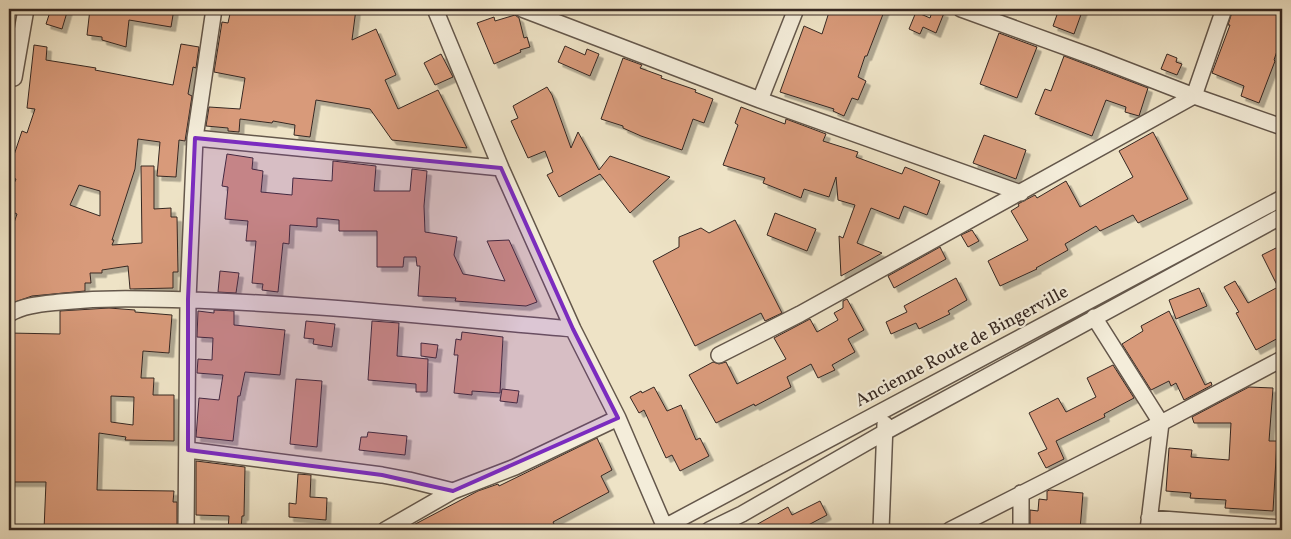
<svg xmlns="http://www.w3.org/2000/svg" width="1291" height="539" viewBox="0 0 1291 539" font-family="Vollkorn,serif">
  <defs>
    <filter id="shadow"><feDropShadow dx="4.5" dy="4.5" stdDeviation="0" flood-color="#0004"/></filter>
  </defs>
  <rect width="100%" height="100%" fill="#eee3c6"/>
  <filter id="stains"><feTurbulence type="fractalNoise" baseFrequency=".004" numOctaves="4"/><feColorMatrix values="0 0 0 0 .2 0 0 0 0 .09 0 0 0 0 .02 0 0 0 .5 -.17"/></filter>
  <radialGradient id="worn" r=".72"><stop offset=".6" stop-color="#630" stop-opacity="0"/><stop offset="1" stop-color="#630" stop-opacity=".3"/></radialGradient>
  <path fill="#d89a7a" stroke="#362822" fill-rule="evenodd" filter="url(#shadow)" d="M51,9H68L62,29L46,24Z
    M90,9H174L171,27L129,20L126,47L102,40V37L87,35Z
    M231,9H314L338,13L339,9H356L352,40L376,29L396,75L385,80L398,109L438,90L467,148L392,140L370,109L316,100L310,137L294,135L295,125L273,121L272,123L240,119L239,132L228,131V128L206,126L209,107L240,109L245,78L214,72L222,22L228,23Z
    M830,9H885L867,56H865L858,77L866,81L858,100L852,98L844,116L833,111L834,109L780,92L804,26L822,34Z
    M933,9L944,13L936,33L923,27L920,34L909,29L916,12L930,18Z
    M1059,9H1083L1074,34L1053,26Z
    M1233,9H1282V36L1274,60L1275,61L1259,103L1241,96L1244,86L1212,73L1230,25H1228Z
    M515,15L519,18L524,38L527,37L530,47L520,50L521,52L494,64L477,23L494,17L495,21Z
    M999,33L1037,47L1017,98L980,84Z
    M181,44L199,47L196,68L193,67L188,94L192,96L185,141L179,140L176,177L157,176L160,142L138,139L135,169L112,240H114L112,245L142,243L141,166H154V209L171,208V217H177L178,272H173V288L130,289L128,266L102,270V273H90L91,283H85V291L32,296L9,304V237L17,214L9,210V195L16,179L9,177V170L22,131L27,133L35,109L27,108L34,45L47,47L46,60L96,68L95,70L173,85ZM79,185L100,191V216L70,205Z
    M565,46L585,55L587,49L599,54L590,76L558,62Z
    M441,54L453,77L435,85L424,63Z
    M1167,54L1177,58L1176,62L1182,64L1177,75L1161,69Z
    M1064,56L1148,88L1139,116L1125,112L1126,107L1106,100L1092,136L1035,114L1045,89L1051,91Z
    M623,58L642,65L640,68L662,76L661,78L696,90L695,92L713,99L704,123L693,119L682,150L641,136L623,128V126L601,119Z
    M547,87L552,95L571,148L578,132L599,170L610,156L670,177L630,213L600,174L559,197L547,175L553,172L545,151L528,158L511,121L518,118L513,106Z
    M741,107L785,124L786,119L826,134L823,141L858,152L856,157L902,174L905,167L940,181L927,215L904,206L899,219L871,208L857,243L882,253L841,276L839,236L843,238L855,205L838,200L836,177L829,197L804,189L801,198L763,183L765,178L723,165L738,125L735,123Z
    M1153,132L1188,199L1138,223L1133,215L1100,231L1096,226L1065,244L1068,250L1036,268L1037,269L1000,286L988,261L1028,240L1011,211L1019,206L1018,204L1035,195L1037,198L1066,181L1080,207L1133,177L1119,151Z
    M984,135L1026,150L1016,179L973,163Z
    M227,154L253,158L252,169L263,171L261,192L292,195L293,178L332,181L333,161L376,166L374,191H410L412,169L427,171L424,206L425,232L457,237L454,255L463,274L505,281L487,241L509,240L537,302L526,306L455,301L456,298L418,296L420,266H417L416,257H404L403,267H377V231H339V220L317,218V227L290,225L289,244L283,243L278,292L262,290L263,284L252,283L256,241H246L248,221L225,219L228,187L222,186Z
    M775,213L816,229L807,251L767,235Z
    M735,220L782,313L765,321L761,313L695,346L653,261L679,247V237L701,228L709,233Z
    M972,230L979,241L968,247L961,235Z
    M1282,245V336L1256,350L1236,313L1239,312L1224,287L1235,281L1248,303L1278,287L1262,255Z
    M940,247L946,259L894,288L888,276Z
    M220,271L239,273L236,293L218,292Z
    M956,278L967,300L948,311L950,314L919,329L916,323L891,334L886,322L907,312L904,306Z
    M1199,288L1207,306L1176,319L1169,300Z
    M847,299L864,330L848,339L855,352L832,365L835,370L818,378L811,364L787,377L791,387L755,406L754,404L716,423L689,375L713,362L719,364L726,362L737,384L786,359L774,338L810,319L817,332L838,320L834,313L843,308V301Z
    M109,308L135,310V312L172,315L169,353L143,351L141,378H154L153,395H174V441L125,440L126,437L99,433L97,490L174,491L173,502H177V530H132V527L109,526L108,530H44L46,482H9V333L60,334V311ZM111,396L134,397L133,425L111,422Z
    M214,310L234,311V325L285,330L280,375L245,372L240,396H238L233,441L196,437L199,398L219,400L223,375L197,373L198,359L212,360L213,338L197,337L198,311L214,313Z
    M1169,311L1205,385L1211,382L1212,385L1184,400L1176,383L1171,386L1169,381L1151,390L1122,344L1143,331L1141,326Z
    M306,321L335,324L332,347L313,344L314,339L304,338Z
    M372,321L399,323L397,356L428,359L427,392H416V384L368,380Z
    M462,332L503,337L500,393L472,391V395L454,393L458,355H454L456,339L461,340Z
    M421,343L438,345L436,358L421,356Z
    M1113,365L1134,398L1104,414L1105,417L1056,441L1064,459L1046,468L1038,453L1047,449L1029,413L1058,398L1066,412L1096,397L1087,378Z
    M296,379L322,381L317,447L290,444Z
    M654,387L667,411L681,405L696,440L700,438L709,456L680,471L672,455L666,458L644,410L639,413L630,397L641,391L642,393Z
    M1249,387L1273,388L1269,441H1277L1273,511L1225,508L1226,500L1190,498L1191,493L1166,491L1169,448L1192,450L1191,457L1229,460L1231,423H1194L1192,417Z
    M502,389L519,391L517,403L500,401Z
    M368,432L407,436L405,455L359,450L361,437H367Z
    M597,438L612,470L601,476L609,492L553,522L557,530H404L478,491L498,484L499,486Z
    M196,461L245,467L244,516H242L241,530H228L229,516L196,515Z
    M298,474L311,475L310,497L327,498L326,520L289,517V503L296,504Z
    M1050,490L1083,493L1080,530H1030V510L1038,511L1039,499L1047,500V491Z
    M820,501L827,515L799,530H747L788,507L792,515Z"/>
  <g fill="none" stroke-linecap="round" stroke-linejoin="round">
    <g stroke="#64574b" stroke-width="18">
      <path id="minor" d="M435,9L501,168L573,329L618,418L666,530
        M522,9L760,100L1021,193
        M961,9L1096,58L1194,96L1282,127
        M14,78L26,9
        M760,100L796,9
        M195,138L501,168
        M9,314C24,305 42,304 60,302C89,299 117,298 147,299C289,301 431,317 573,329
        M1094,317L1161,423L1148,530
        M719,355L800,314L1194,96L1224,9
        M188,450L382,475L409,480L453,491
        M1149,518L1282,528
        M186,530L188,299L195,138L214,9
        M385,530L453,491L515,467L618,418
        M659,530L1282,198
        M709,530L742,514L885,432L1282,216
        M881,530L885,424
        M950,530L1161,423L1282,359
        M1021,530V493"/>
    </g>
    <use href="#minor" stroke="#f4edda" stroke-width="15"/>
  </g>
  <path fill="#7b2cbf" fill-opacity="0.2" stroke="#7b2cbf" stroke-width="4" stroke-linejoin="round" d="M195,138L501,168L573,329L618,418L453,491L382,475L188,450V299Z"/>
  <g text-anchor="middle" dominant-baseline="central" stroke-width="4.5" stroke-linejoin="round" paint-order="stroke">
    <g font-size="18" fill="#362822" stroke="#f4edda">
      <text transform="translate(962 347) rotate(-28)">Ancienne Route de Bingerville</text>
    </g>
  </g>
  <rect width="1291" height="539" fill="none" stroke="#eee3c6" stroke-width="30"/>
  <rect x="10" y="10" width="1271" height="519" fill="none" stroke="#362822" stroke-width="2.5"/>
  <rect x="15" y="15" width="1261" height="509" fill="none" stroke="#362822"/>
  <rect width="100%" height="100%" filter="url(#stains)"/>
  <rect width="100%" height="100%" fill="url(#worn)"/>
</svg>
